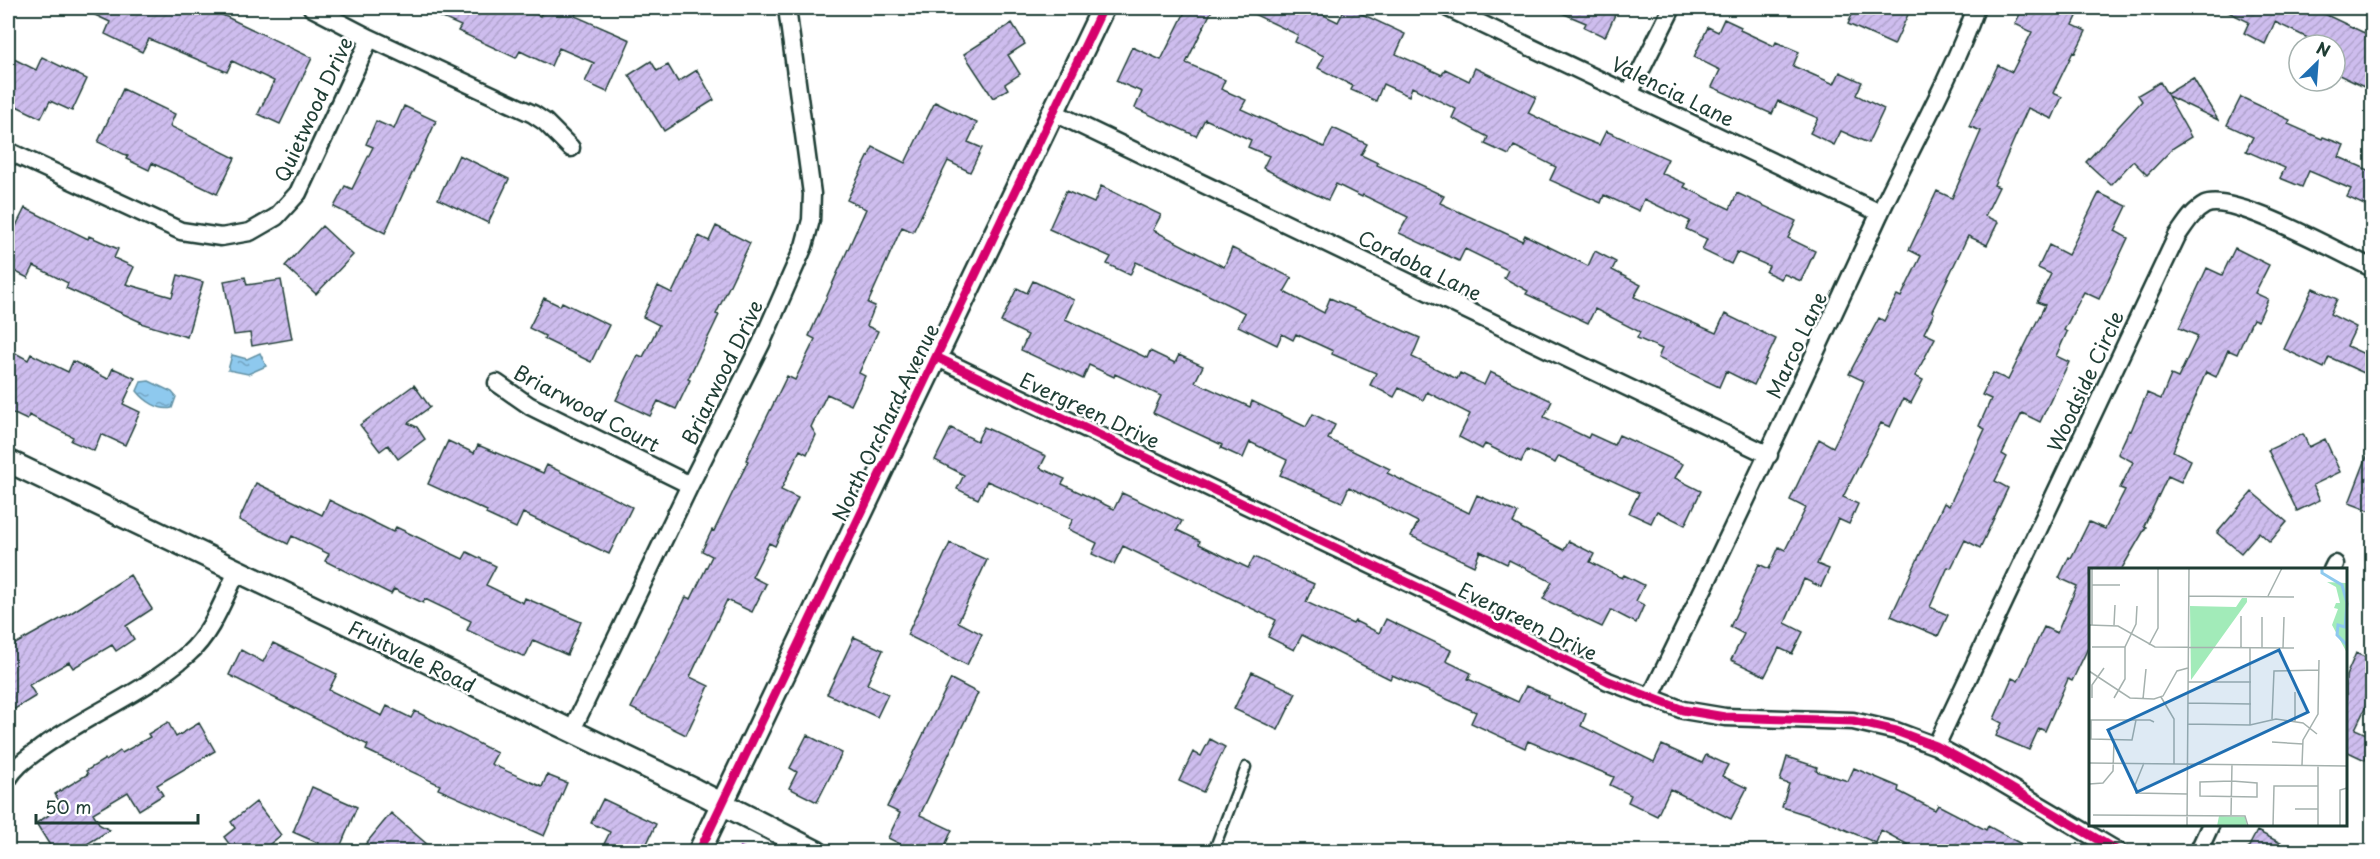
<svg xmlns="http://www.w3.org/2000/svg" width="2380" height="859" viewBox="0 0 2380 859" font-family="'Playpen Sans',sans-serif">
  <defs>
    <pattern id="water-ripples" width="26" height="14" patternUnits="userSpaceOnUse" patternTransform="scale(1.5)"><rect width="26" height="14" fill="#8ec9ee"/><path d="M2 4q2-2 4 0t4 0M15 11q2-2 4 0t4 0" fill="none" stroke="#73a4c2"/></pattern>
    <pattern id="building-hatch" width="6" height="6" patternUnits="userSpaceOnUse" patternTransform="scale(1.5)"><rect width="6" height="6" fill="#cebdee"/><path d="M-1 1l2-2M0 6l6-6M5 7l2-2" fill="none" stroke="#b0a3cd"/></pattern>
  </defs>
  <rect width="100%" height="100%" fill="#fff"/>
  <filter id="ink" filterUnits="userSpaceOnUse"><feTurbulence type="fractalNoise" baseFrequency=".0167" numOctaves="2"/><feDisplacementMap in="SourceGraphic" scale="12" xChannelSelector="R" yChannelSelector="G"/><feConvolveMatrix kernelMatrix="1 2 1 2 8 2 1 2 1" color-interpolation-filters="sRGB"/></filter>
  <g filter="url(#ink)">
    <path fill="url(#water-ripples)" stroke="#6291a4" stroke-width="1.5" d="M260,353L266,366L248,374L228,370L232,355L247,359Z
      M149,381L172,392L176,397L172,408C159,411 145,401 137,391L141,382Z"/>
    <path fill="url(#building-hatch)" stroke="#1f3d34" stroke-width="1.5" d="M80,8H208L312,58L280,124L258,114L274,81L232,61L227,72L149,39L142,52L105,34L110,22Z
      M420,8H522L540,16L545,8H579L575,16L630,40L607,92L585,82L594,63L559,48L551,66L520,51L516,58L458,31L461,26Z
      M1187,8H1213L1186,63L1225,80L1221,89L1246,100L1241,109L1324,147L1333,128L1367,144L1361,155L1378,163L1377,165L1444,196L1440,203L1522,241L1525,235L1588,266L1595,251L1616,262L1612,270L1641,285L1634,297L1716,333L1725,314L1776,339L1754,385L1726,371L1719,387L1658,358L1662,349L1637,338L1640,332L1595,309L1588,323L1526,294L1528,291L1504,278L1508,270L1465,249L1459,261L1399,233L1408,217L1363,195L1362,197L1336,184L1328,200L1304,189L1263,168L1269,156L1248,147L1251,140L1205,119L1196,136L1135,108L1142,92L1116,81L1132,47L1161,60Z
      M1241,8H1309L1338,22L1345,8H1349L1405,34L1396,54L1442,75L1445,69L1469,81L1475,68L1536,97L1528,113L1571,134L1599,145L1606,131L1668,159L1661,173L1686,184L1684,187L1730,209L1737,193L1796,221L1788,238L1815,251L1801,281L1784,274L1781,279L1766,272L1769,266L1737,252L1731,264L1702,250L1707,239L1686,229L1690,221L1644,199L1639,211L1604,195L1601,203L1550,180L1556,167L1514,146L1509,155L1485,144L1488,137L1452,118L1456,109L1412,87L1409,96L1383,84L1376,101L1351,90L1353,86L1318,68L1324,56L1295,42L1298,35Z
      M1550,8H1618L1605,37L1584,27L1586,23Z
      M1855,8H1911L1894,45L1848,24Z
      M2023,8H2081L2073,25L2086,31L2075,53L2073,52L2053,93L2062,97L2052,119L2028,108L1994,185L1999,187L1985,216L1998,222L1987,245L1968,236L1932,311L1934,313L1924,333L1935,338L1915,376L1923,380L1911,403L1903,399L1890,427L1881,423L1843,497L1858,504L1849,524L1838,519L1817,564L1829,569L1821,587L1804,579L1785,623L1803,632L1792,654L1779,648L1765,676L1731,660L1744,634L1730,627L1759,564L1769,569L1779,547L1785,550L1806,508L1790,500L1819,439L1833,447L1852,409L1864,381L1849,374L1879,318L1884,321L1897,295L1901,297L1921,256L1909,250L1937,191L1952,198L1981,131L1969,126L1998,65L2012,72L2032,32L2015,24Z
      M2220,8H2312L2373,37V75L2366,88L2335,73V45H2322L2275,22L2265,44L2244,33L2249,22Z
      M1724,19L1741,27L1740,30L1774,46L1776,42L1799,52L1793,66L1834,84L1840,72L1862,82L1856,95L1884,109L1868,143L1841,131L1834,145L1810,133L1818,118L1778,101L1772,114L1712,87L1720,70L1694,57L1708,27L1718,32Z
      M1012,23L1025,44L1008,55L1020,74L1005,84L1008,89L993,98L964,54Z
      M8,56L36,70L42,57L87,79L72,111L50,101L41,118L8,102Z
      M651,61L657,71L668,65L678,82L697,70L714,100L664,131L629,75Z
      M2193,78L2218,120L2168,96L2191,137L2173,148L2147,175L2133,161L2111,185L2086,162L2142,101L2138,95L2160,82L2167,94Z
      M123,89L175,114L170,126L235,158L217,194L152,163L149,170L126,159L128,156L98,142Z
      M2241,97L2290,120L2288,124L2322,139L2323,137L2344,145L2339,157L2373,172V209L2347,197L2351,189L2309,171L2302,187L2280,178L2285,168L2246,151L2253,137L2227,125Z
      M935,102L977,123L968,142L982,148L970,172L948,161L913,232L902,227L868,303L875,306L867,326L878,331L859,373L865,376L851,405L827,394L811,427L816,435L807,454L800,450L781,490L798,498L775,546L769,543L752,577L766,584L752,612L727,600L690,677L709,686L686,735L631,708L686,597L691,599L712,556L702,551L712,530L714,531L748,461L746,460L787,376L795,380L815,339L809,336L866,209L847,200L873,147L905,163Z
      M404,106L436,121L385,233L334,207L345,186L352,189L373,147L366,144L376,121L394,129Z
      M459,155L509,179L488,223L438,199Z
      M1101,186L1161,215L1153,230L1224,267L1232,248L1292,278L1284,292L1324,313L1330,298L1420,338L1412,357L1457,379L1460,373L1484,385L1490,372L1552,401L1544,417L1588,438L1590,434L1614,445L1619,435L1683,464L1675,478L1701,491L1685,525L1657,511L1651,523L1629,513L1639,493L1559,456L1555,463L1527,450L1521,462L1485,444L1482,449L1459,437L1470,414L1427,392L1423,400L1399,388L1394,397L1370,385L1376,373L1332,354L1333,351L1296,334L1293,340L1282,334L1277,345L1238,326L1245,313L1198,290L1136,262L1130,275L1107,264L1111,257L1049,229L1066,191L1094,203Z
      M2099,193L2127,206L2115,231L2128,238L2099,299L2084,292L2064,330L2067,332L2056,356L2069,362L2040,422L2022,413L2002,454L2007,457L1995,481L2008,488L1980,548L1965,540L1951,568L1948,567L1930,607L1948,615L1938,636L1891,616L1944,503L1949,506L1985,429L1979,426L1991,399L1982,395L1993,373L2008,380L2045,305L2037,302L2051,274L2038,268L2049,245L2068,255Z
      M25,208L88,239L89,236L118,249L114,258L134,267L126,284L172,297L178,275L203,282L187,337L140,323L141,322L66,288L68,283L34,266L28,278L8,268V242Z
      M322,226L353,255L316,294L285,266Z
      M716,226L750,243L716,314L719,315L688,379L690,380L676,409L658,401L650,416L616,400L638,355L643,357L659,325L643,317L658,286L672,293L699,236L709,241Z
      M2235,248L2269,265L2255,293L2268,299L2258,321L2253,319L2237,354L2228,350L2216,377L2206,372L2173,451L2191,460L2181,482L2168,476L2144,526L2146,527L2121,570H2091V642L2072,681L2068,679L2045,731L2039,728L2029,750L1996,736L2002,723L1994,719L2012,678L2018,681L2044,627L2057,633L2077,586L2059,578L2069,557L2071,558L2089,522L2105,529L2125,490L2120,488L2133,462L2118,454L2129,430L2131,431L2147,393L2161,399L2171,375L2178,378L2198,336L2179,328L2207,268L2222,275Z
      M245,277L247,285L281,280L292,339L252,346L250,333L234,335L224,281Z
      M1033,281L1074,300L1065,319L1147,358L1150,351L1175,363L1179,355L1203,366L1195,382L1250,407L1252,401L1306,427L1313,414L1335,425L1328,439L1390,469L1387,473L1469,513L1477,495L1518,513L1513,523L1523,529L1564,550L1569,541L1594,554L1590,562L1622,578L1624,575L1644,585L1636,601L1644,605L1636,623L1611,610L1602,627L1543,599L1552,582L1509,560L1507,564L1480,551L1474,566L1411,536L1418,522L1349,487L1342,502L1280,475L1287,460L1250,442L1243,458L1221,448L1222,445L1153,413L1161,396L1115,374L1114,377L1089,365L1083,379L1021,350L1028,335L1001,322L1017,288L1027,293Z
      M2313,288L2337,299L2330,314L2356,327L2347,346L2373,358V377L2329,357L2324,368L2284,349Z
      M544,298L560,306L562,302L609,325L591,362L544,339L545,336L529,328Z
      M8,349L28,360L31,354L68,372L73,361L108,379L113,368L135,378L123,404L140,412L125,445L101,434L94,451L71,441L73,437L29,415L27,420L8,411Z
      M414,385L430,407L408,423L417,427L425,439L398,459L388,445L380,451L360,425Z
      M984,427L1046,456L1040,468L1065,479L1062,484L1114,509L1122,493L1182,521L1177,530L1200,541L1199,544L1248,568L1254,557L1314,584L1306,602L1353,624L1355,621L1379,633L1386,619L1451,650L1446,661L1471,673L1468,679L1518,702L1526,686L1549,696L1547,698L1586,714L1581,726L1654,762L1662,745L1702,763L1706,755L1728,765L1722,776L1747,788L1731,819L1670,789L1657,816L1628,802L1631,795L1610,785L1614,777L1528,741L1525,748L1471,723L1476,712L1392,675L1390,679L1302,635L1294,650L1268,637L1276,620L1123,546L1114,564L1092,554L1097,543L1068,529L1073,519L987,481L978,499L957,489L964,475L935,460L951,428L977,441Z
      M2303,434L2309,447L2325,439L2340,472L2313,485L2320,500L2297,511L2268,450Z
      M448,441L474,453L478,445L543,473L547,465L632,507L609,554L523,513L516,528L486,514L487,511L428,484Z
      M2371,446H2373V512L2349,503Z
      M256,483L322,515L329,500L393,532L396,527L463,559L467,552L496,566L486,585L523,603L525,598L581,622L567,655L533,640L525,657L467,630L471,621L425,599L423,603L394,589L391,594L325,561L329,554L292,536L288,544L239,520Z
      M2252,492L2287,522L2270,542L2259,532L2241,553L2217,533Z
      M950,543L987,560L958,622L982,634L967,665L907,635Z
      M130,575L152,609L126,626L134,639L116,651L112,645L73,668L69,662L29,685L36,696L8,713V648L71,613Z
      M854,637L883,650L867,684L888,694L877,717L827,694Z
      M273,643L337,674L329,690L382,716L387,706L411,718L415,711L497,753L491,764L542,787L547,775L567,783L544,836L438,789L440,785L366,750L368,745L229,675L241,650L263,662Z
      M2356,653L2373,661V692L2355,729L2373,737V743L2365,760L2346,751V676Z
      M1252,672L1296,693L1278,730L1234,709Z
      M951,679L978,693L920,815L952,830L942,852H916L888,838L900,813L887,807Z
      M168,722L176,737L199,723L215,751L157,785L163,795L139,810L128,792L93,813L100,825L110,830L74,852H54L36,823L62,807L55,794L88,774L86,771L105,759L106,761L120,751L122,753L150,737L148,734Z
      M807,735L842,753L817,802L789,788L797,772L790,768Z
      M1210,739L1225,747L1203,792L1179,781L1193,752L1201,756Z
      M1787,757L1817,767L1816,771L1848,781L1854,768L1899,787L1898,791L1935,810L1938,805L1986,830L1988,826L2036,852H1921L1881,830L1876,843L1823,820L1782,807L1789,784L1780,781Z
      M312,787L357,807L338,852H315L318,843L293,832Z
      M603,799L656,824L643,852H600L610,832L591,823Z
      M256,802L281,835L260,852H235L224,837L235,828L231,822Z
      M391,813L436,852H359Z
      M2257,831L2298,852H2246Z"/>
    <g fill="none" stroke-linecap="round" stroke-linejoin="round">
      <g stroke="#1f3d34" stroke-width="13">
        <path id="service" d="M1213,852L1246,767"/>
      </g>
      <g stroke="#1f3d34" stroke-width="21">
        <path id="minor" d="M312,8L370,38L533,114L545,122L571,148
          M1448,8L1880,213
          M1629,94L1672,8
          M1053,112L1769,455
          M8,151L181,231L221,237L250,232L276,217L298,193L370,38
          M936,357L1457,606L1608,681L1683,710L1725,717L1853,721L1896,731L1936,746L1975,767L2119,852
          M497,383L530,406L690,485
          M2332,570L2335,564
          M1650,698C1729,538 1804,378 1878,217C1911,147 1950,80 1976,8
          M571,732L690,485L761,344L804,246L811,220L812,194L787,8
          M1936,746L2177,236C2185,225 2192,212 2205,205C2232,192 2342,254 2372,268
          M8,779C16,765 28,758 41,748C88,714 144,693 188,654C212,633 223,600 237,572
          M2198,852L2211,824"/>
      </g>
      <g stroke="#1f3d34" stroke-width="26">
        <path id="tertiary" d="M8,461L695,790L817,852
          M699,852L1103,8"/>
      </g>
      <use href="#service" stroke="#fff" stroke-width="8"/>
      <use href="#minor" stroke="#fff" stroke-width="16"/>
      <use href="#tertiary" stroke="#fff" stroke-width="21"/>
      <path stroke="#8e44ad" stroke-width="8" stroke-dasharray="15 8" stroke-linecap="butt" d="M741,852L743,847"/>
      <g stroke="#fff" stroke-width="13">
        <path id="cycleway" d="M936,357L1457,606L1608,681L1683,710L1725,717L1853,721L1896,731L1936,746L1975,767L2119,852
          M699,852L1103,8"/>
      </g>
      <use href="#cycleway" stroke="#d6006c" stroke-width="9"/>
    </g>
  </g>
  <g text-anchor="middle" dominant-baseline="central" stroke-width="5" stroke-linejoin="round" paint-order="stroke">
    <g font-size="20" fill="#1f3d34" stroke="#fff">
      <text transform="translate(1673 91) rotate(26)">Valencia Lane</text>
      <text transform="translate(313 109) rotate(-65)">Quietwood Drive</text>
      <text transform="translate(1420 265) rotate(26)">Cordoba Lane</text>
      <text transform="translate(1796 345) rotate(-65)">Marco Lane</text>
      <text transform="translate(722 372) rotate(-64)">Briarwood Drive</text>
      <text transform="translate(2085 381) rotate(-65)">Woodside Circle</text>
      <text transform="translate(587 408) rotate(28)">Briarwood Court</text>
      <text transform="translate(1090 410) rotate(25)">Evergreen Drive</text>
      <text transform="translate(885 422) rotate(-64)">North Orchard Avenue</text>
      <text transform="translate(1528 621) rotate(26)">Evergreen Drive</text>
      <text transform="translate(412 656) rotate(26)">Fruitvale Road</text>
    </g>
  </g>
  <g transform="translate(2089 568)">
    <rect width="258" height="258" fill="#fff"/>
    <path d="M238,14L257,15L258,85L243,57L249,41L245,40L247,35H251L247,19Z" fill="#a2ebb9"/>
    <path d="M153,30H158V34L102,112L101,38L147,39ZM130,248L156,249L158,258H128Z" fill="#a2ebb9"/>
    <path fill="none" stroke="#8ec9ee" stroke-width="3" d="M233,0V5L253,17L258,35M258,35L256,59L249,57L248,67L258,77"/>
    <path fill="none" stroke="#a5b1ae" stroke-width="1.5" d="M3,17H31M100,28L205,29M179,28L193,0M0,57L29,58L66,79L205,80M3,57V0M25,57L26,37M60,77L69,60V0M3,79H36M152,79V48M161,80V157M173,80V49M194,80L195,49M0,103L41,130L65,131L74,128L88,103L99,100M99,114H162M72,129L85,151V196M3,130V117L15,100M25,130L36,111V79L47,56L48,38M54,131L57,101M99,135L162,136M183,151L185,103L230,102M47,152L43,172L2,171V152H61L65,154M206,153V124M99,156L161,157L187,151L214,155L228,166M183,174L214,176M0,195L258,198M55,195L46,217L47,225L98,226M213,197L214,172L229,146L230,92M143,213L168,215V229L111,228V214ZM0,216L14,215L24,203L25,173M206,241H229M4,247L156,248L159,258M142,247L143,196M98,258L100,0M184,258L185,218H229M229,258V197M251,258V222L258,220"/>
    <path fill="#1f6fb2" fill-opacity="0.15" stroke="#1f6fb2" stroke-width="3" d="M190,82L219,144L48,224L19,162Z"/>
    <rect width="258" height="258" fill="none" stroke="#1f3d34" stroke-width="3"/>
  </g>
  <rect width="2380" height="859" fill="none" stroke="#fff" stroke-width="30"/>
  <rect x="15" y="15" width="2350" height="829" fill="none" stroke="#1f3d34" stroke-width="2" filter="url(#ink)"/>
  <g transform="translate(2317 63) rotate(25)"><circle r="28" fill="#ffffff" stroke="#a5b1ae" stroke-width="1.5"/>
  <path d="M0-4.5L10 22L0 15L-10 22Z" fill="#1f6fb2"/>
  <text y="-9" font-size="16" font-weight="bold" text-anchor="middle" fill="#1f3d34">N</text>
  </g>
  <path d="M36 814v9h162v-9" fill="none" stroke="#1f3d34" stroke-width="3"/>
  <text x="45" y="814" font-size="18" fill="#1f3d34" stroke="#ffffff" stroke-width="4.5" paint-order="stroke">50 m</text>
</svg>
